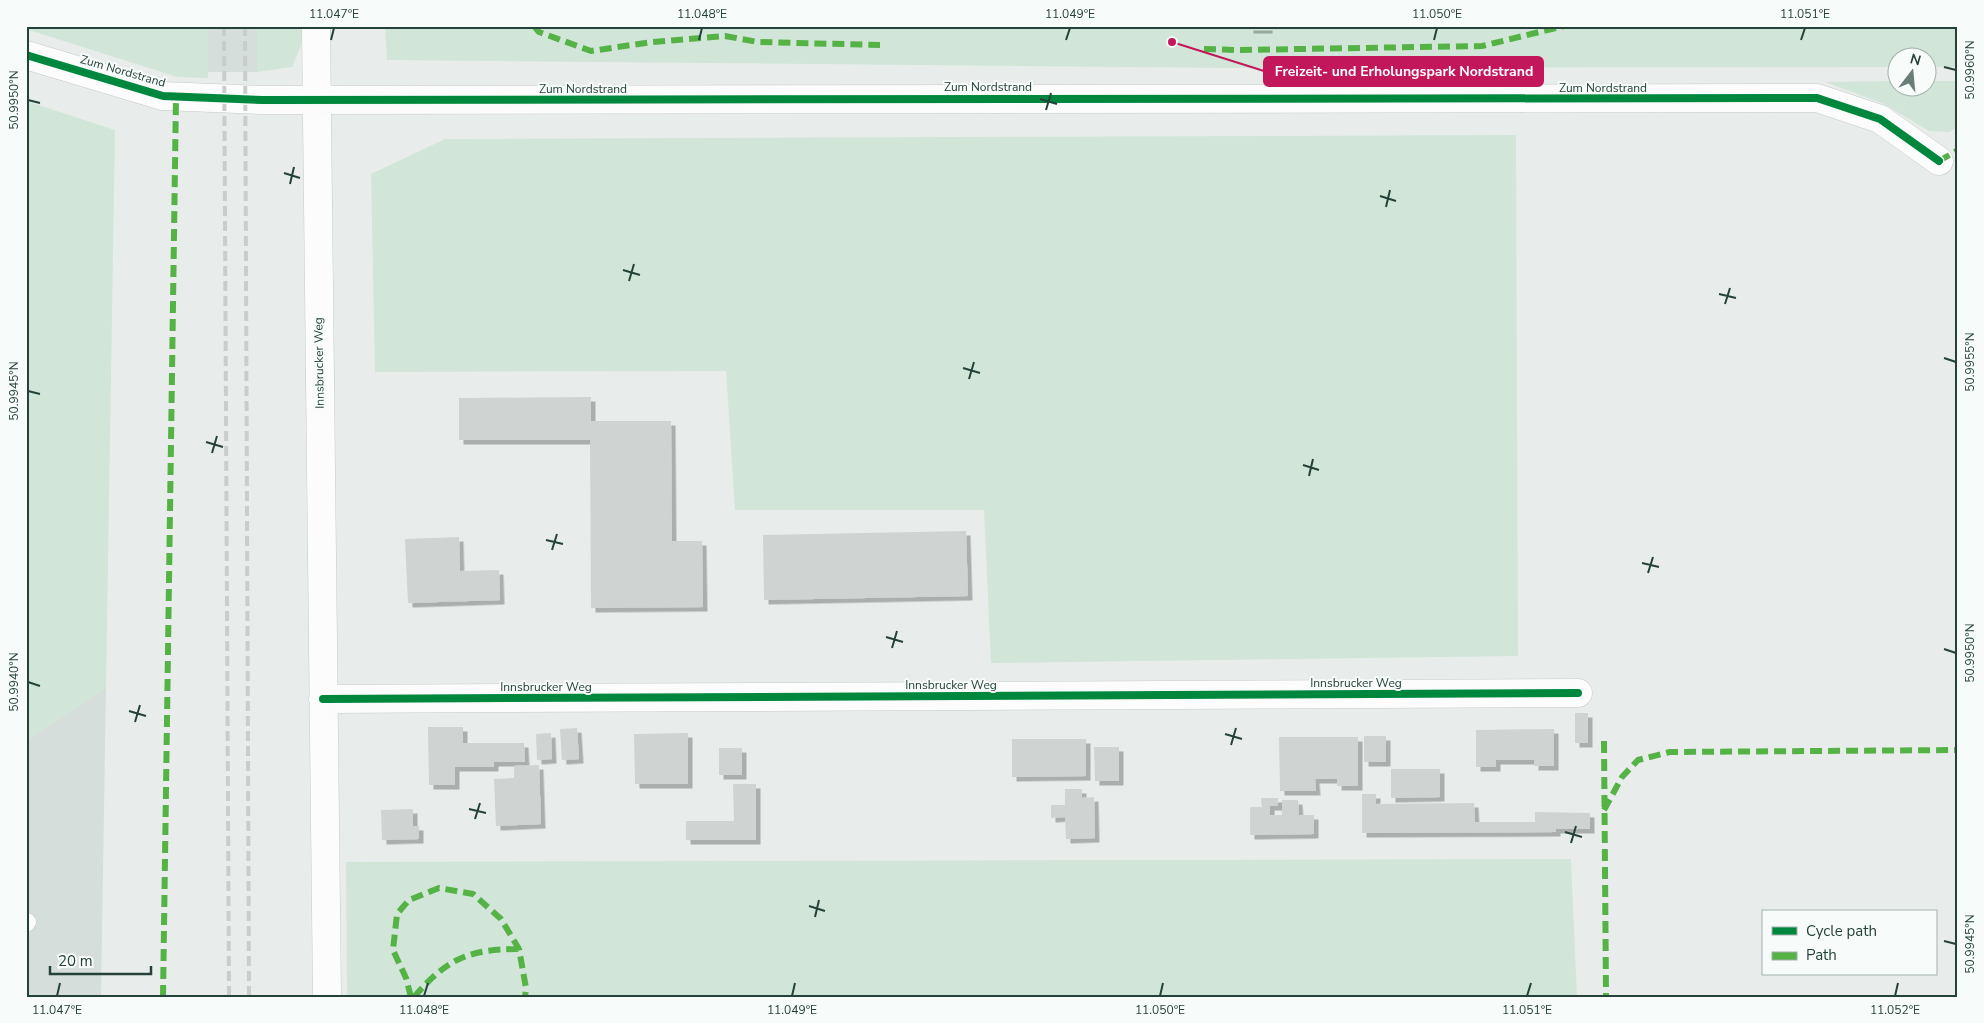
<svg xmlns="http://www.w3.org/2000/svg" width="1984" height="1023" viewBox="0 0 1984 1023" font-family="'Nunito Sans',sans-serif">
  <defs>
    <filter id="shadow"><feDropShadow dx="4.5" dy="4.5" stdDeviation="0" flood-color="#0004"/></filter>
  </defs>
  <rect width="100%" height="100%" fill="#e8edeb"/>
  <path fill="#d6dedb" d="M208,26H257V72H208Z
    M106,688L101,997H26V741Z"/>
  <path fill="#d1e6d8" d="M26,26H208V78L177,77L26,29Z
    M257,26H302V43L292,67L257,72Z
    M385,26H1958V67H1927L1926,58H1896V67L1232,68L387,60Z
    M1896,81V88H1926L1927,81H1958V127L1949,132L1929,131L1884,104L1825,82Z
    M26,101L115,130L106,688L26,741Z
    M1516,135L1518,656L991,663L984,510H735L726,371L375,372L371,174L445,139Z
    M1571,859L1577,997H347L346,862Z"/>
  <path fill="#cfd4d2" filter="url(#shadow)" d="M1249,26H1268V29H1249Z
    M591,397V421H671L672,541H702L703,607L591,608L590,440H459V398Z
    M966,531L968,596L764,600L763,535Z
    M459,537L460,571L499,570L500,600L408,603L405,539Z
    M1575,713H1588V743H1575Z
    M428,727H463V743H524L525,762H494V767H455V785H429Z
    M577,728L579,759L562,760L560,729Z
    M1554,729V766H1534V760H1496V767H1476V730Z
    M551,733L552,759L537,760L536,734Z
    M688,733V784H635L634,734Z
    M1364,736H1386V762H1364Z
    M1279,737H1358V786H1337V779H1315L1316,791H1280Z
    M1012,739H1086V776L1012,777Z
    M1094,747H1119V781H1095Z
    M719,748H742V775H719Z
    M539,765L541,824L496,826L494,779L514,778V766Z
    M1391,769H1440V797L1391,798Z
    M733,784H756V840H686V821H734Z
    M1065,789H1082V798L1094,797L1095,838L1066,839L1065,817L1051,818V805H1065Z
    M1362,794H1376V804L1474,803L1475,822H1535V812L1590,813V829H1556V832L1362,833Z
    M1261,798H1278V806H1270V815H1282V800H1298L1299,815H1314V834L1250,835V807H1262Z
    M413,809V826H419V839L382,840L381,810Z"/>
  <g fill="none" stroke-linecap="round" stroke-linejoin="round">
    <g stroke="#c5cac8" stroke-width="19">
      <path id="service" d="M26,923L27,922"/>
    </g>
    <g stroke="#c5cac8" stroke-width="29">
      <path id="minor" d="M316,26L327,997
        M26,55L163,96L262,100L1817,98L1880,119L1939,161
        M323,699L1578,693"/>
    </g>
    <use href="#service" stroke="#fcfcfc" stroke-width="18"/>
    <use href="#minor" stroke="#fcfcfc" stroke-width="28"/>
    <path stroke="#c9cdcc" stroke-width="4" stroke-dasharray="10 5" stroke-linecap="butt" d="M224,26L229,997
      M245,26L249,997"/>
    <path stroke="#55b346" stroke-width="6" stroke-dasharray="12 6" stroke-linecap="butt" d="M534,26L539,32L591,51L652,42L725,36L758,42L880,45
      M1204,49L1238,50L1482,46L1564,26
      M1939,161L1958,150
      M1604,741L1606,997
      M1604,810L1622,777L1638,760L1670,752L1958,750
      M163,997L176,96
      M411,997L406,978L393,950L397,914L409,900L439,888L473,894L501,919L519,949L526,988L525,997
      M414,997C447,959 468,949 519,949"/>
    <g stroke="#f7fbf9" stroke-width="11">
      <path id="cycleway" d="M26,55L163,96L262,100L1817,98L1880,119L1939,161
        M323,699L1578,693"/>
    </g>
    <use href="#cycleway" stroke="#00873e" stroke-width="8"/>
  </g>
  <path fill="none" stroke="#24423a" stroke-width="2" d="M331,40L334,28M699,40L702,28M1066,40L1070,28M1434,40L1437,28M1801,40L1805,28M1944,67L1956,70M1040,99L1057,104M28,100L40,103M1046,110L1051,93M284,173L300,178M290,184L294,167M1380,196L1396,201M1386,207L1390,190M623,270L640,275M629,281L634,264M1719,294L1736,298M1725,304L1730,288M1944,358L1956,362M963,368L980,373M969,379L974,362M28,391L40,394M206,442L223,447M212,453L217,436M1303,465L1319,470M1309,476L1313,459M546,540L563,544M552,550L557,534M1642,563L1659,567M1648,573L1653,557M886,637L903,642M892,648L897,631M1944,649L1956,653M28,682L40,686M129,711L146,716M135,722L140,705M1225,734L1242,739M1231,745L1236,728M469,809L486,813M475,819L480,803M1565,832L1582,837M1571,843L1576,826M809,906L825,911M815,917L819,900M1944,941L1956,944M57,996L60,983M424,996L428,983M792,996L795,983M1160,996L1163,983M1527,996L1531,983M1895,996L1898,983"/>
  <g text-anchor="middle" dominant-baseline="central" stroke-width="4" stroke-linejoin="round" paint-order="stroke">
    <g font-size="12" fill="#24423a" stroke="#f7fbf9">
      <text transform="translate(123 71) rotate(16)">Zum Nordstrand</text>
      <text x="988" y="87">Zum Nordstrand</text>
      <text x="1603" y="88">Zum Nordstrand</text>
      <text x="583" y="89">Zum Nordstrand</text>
      <text transform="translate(319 363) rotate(-91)">Innsbrucker Weg</text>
      <text x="1356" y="683">Innsbrucker Weg</text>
      <text x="951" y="685">Innsbrucker Weg</text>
      <text x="546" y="687">Innsbrucker Weg</text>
    </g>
  </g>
  <path fill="none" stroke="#c2185b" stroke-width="2" d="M1172 42L1264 71"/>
  <circle fill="#c2185b" stroke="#f7fbf9" stroke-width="2" cx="1172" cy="42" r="5"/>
  <rect fill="#c2185b" stroke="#c2185b" stroke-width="2" x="1264" y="57" width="279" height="29" rx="5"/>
  <g font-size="14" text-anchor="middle" font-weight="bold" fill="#fff">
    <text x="1404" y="76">Freizeit- und Erholungspark Nordstrand</text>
  </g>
  <rect width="1984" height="1023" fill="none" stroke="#f7fbf9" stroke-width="55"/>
  <rect x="1762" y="910" width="175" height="65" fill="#f7fbf9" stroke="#a3b1ad"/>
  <rect x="1772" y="927" width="25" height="8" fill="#00873e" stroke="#a3b1ad"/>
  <text x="1806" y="936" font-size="15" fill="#24423a">Cycle path</text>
  <rect x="1772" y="952" width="25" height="8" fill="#55b346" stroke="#a3b1ad"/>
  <text x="1806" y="960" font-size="15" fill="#24423a">Path</text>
  <g transform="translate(1912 72) rotate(16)"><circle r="24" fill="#f7fbf9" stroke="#a3b1ad"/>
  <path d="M0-4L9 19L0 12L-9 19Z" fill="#697e78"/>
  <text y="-8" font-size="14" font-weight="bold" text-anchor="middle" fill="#24423a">N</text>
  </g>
  <path d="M50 966v8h101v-8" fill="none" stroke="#24423a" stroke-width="2.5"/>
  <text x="58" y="966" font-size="15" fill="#24423a" stroke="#f7fbf9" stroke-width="4" paint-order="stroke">20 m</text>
  <rect x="28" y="28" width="1928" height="968" fill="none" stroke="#24423a" stroke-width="2"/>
  <g font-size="12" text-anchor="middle" fill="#24423a">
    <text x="334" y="18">11.047°E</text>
    <text x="702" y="18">11.048°E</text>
    <text x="1070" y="18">11.049°E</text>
    <text x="1437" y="18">11.050°E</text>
    <text x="1805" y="18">11.051°E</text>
    <text transform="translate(1970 70) rotate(-90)" y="4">50.9960°N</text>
    <text transform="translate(14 100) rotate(-90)" y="4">50.9950°N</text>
    <text transform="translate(1970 362) rotate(-90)" y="4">50.9955°N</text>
    <text transform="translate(14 391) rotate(-90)" y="4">50.9945°N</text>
    <text transform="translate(1970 653) rotate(-90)" y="4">50.9950°N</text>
    <text transform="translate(14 682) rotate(-90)" y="4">50.9940°N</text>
    <text transform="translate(1970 944) rotate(-90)" y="4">50.9945°N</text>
    <text x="57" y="1014">11.047°E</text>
    <text x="424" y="1014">11.048°E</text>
    <text x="792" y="1014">11.049°E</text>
    <text x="1160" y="1014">11.050°E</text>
    <text x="1527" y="1014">11.051°E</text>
    <text x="1895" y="1014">11.052°E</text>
  </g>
</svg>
